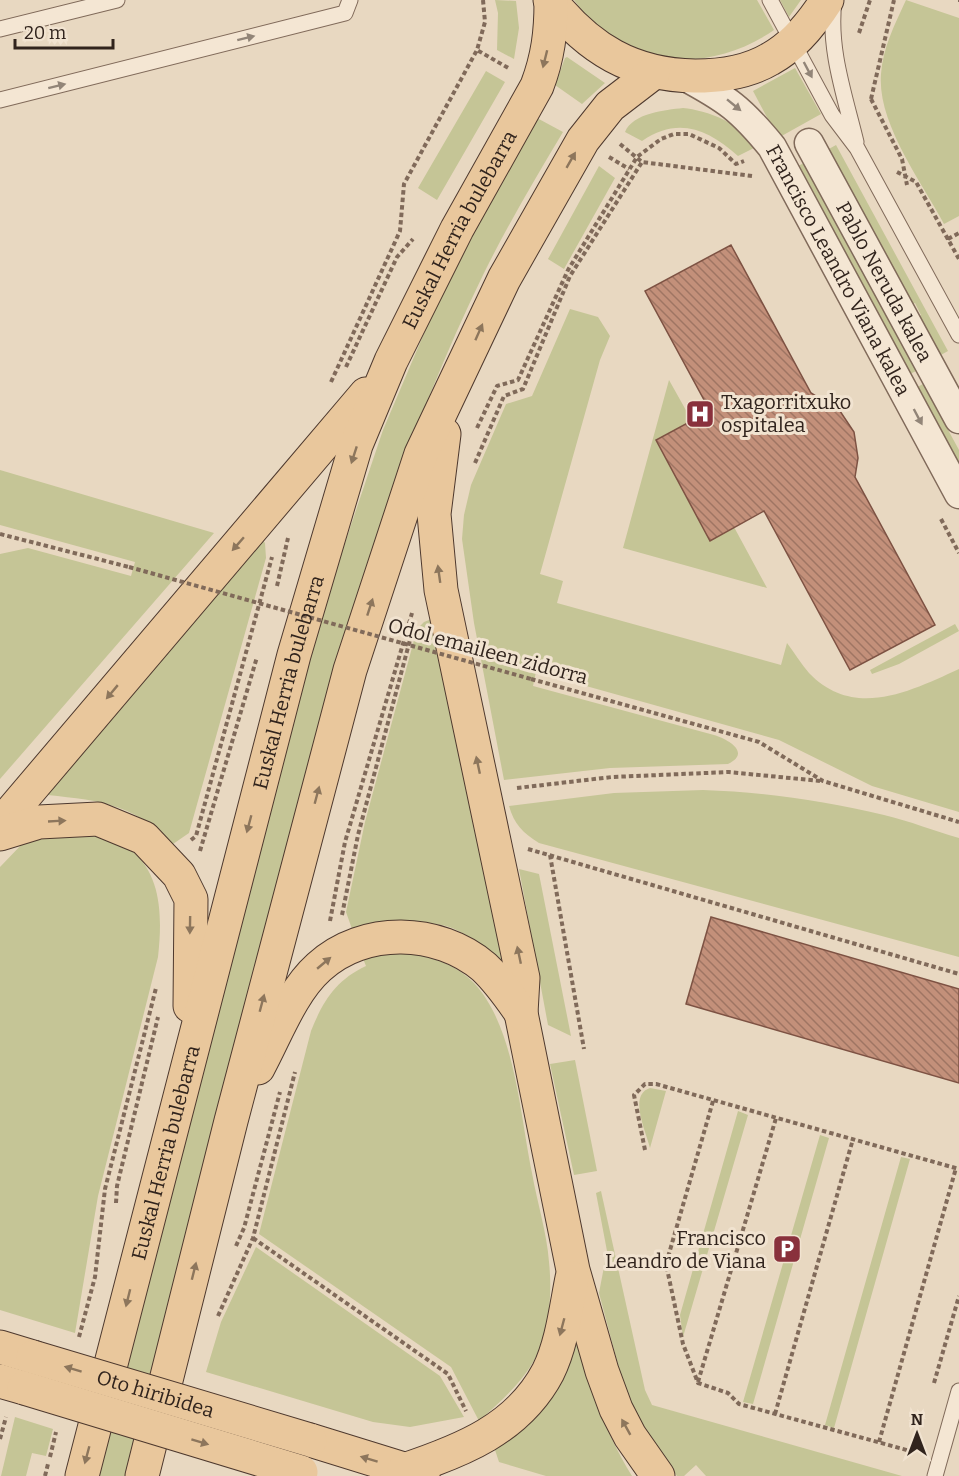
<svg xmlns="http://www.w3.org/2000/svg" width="959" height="1476" viewBox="0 0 959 1476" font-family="Bitter,serif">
  <defs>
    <pattern id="building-back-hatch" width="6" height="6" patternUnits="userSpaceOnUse" patternTransform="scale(1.5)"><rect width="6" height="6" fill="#c3907a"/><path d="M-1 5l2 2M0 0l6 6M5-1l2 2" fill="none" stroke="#9f7563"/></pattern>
  </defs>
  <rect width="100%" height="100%" fill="#e8d8c1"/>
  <path fill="#c5c596" d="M495,0L516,1L519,28L514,59L497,50L498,13Z
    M574,0H757L774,30C707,76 623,69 574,0Z
    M780,0H801L789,17Z
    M906,0L959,18V216L944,224C921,181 877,123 881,74C883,47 895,24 906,0Z
    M567,57L605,83L582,104L555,85L565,58Z
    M795,68L821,114L778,138L753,91Z
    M486,71L505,82L437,200L418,188Z
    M683,108C706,110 745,124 754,148L738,156C708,129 678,116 642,141L625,132C633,113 665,110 683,108Z
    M537,118L563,132C535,179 507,226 483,275C424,396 380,524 340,652L127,1476H97L314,635L383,430L428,324L459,259Z
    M836,145L948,351L939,356L918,317L921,315L915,303L911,305L827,150Z
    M804,163L916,371L906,376L794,168Z
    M599,166L615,178L564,269L548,259Z
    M570,309L598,317L610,336L600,360L540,574L563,581L557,603L781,665L787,643C794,652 801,664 809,673C854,720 911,691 959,669V812L872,786L779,740L536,672L533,686L714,735C727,739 752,752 728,764L610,768L504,780L474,623L462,539L464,515L471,485L506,404L532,396Z
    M669,380L692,421L656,440L710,540L734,527L767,588L623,548Z
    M923,384L959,450V472L914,389Z
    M0,470L214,533L0,779V554L28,548L131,576L135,562L0,525Z
    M260,537L265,543L266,558L189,833L173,844C131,801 94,800 37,794Z
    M434,618L502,961C485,949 463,929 442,925C412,919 382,926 352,929L346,912L365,822L417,629L424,622Z
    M955,624L959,631L899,664L872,674L870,670Z
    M703,790C764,792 824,801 884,815C910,821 934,831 959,838V957L539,843C523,833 514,824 509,806L614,793Z
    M51,831C72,832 114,835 131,850C163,876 162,920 158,957L98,1196L75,1333L0,1310V867L24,842Z
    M519,869L539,874L571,1036L548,1025Z
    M390,951C421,955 451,959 474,983C515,1027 520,1115 532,1173C537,1202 547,1233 549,1262C552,1291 550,1321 540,1348C528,1378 502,1400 479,1421L451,1367L259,1234L311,1031C323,1001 336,980 366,966L362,956Z
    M575,1060L597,1171L574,1175L550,1064Z
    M650,1088L666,1091L650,1148C646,1131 628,1095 650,1088Z
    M738,1111L748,1115L683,1337L680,1315Z
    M820,1135L829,1138L753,1404L743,1402Z
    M901,1157L910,1159L834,1428L825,1425Z
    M601,1191L645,1390L652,1405L902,1476H706L696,1465L684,1476H677L662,1457L636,1414L622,1380L599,1293L607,1251L596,1193Z
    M256,1247L440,1376L464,1417L410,1427L373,1422L206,1372L221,1322Z
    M576,1338C591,1389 604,1430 632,1476H546L499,1462L493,1444Z
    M15,1417L53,1429L46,1456L32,1453L26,1476H1Z"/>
  <path fill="url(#building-back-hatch)" stroke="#7d5243" stroke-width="1.5" d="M731,245L811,393L840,411L854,432L858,458L855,477L935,625L850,670L764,511L710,541L656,440L710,411L645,291Z
    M711,917L959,989V1083L686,1004Z"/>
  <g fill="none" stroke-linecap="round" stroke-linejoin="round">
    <g stroke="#806a5a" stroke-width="17">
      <path id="lane" d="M770,0L832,115L857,148L959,335
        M834,1C828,49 845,96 856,142
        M0,29L117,0
        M0,100L345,13L350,0
        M935,1476L959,1391"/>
    </g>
    <g stroke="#806a5a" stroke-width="31">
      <g id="street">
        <path id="s1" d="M684,76C727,99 741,109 772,147L959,494"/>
        <path id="s2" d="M809,143L959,419"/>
      </g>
    </g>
    <g stroke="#4e392e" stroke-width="35">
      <g id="primary">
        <path d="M550,0C589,49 632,75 695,76C721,76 748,72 770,59C794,46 813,22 827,0"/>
        <path d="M444,434L434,514L441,590L523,978L521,1013L573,1270L602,1371L616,1409L630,1436L658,1476"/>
        <path d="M0,825L366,394"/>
        <path d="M0,834L39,822L98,819L144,838L179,875L191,899L190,1006"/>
        <path d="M258,1068C276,1035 291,992 319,967C364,926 438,928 484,967C499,981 510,997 521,1013"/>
        <path d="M0,1347L33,1357"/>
        <path d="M0,1381L24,1388"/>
        <path d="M310,1440L423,1475"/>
        <path d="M404,1470C461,1451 518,1429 548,1372C562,1344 566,1308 572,1278"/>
        <path id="s3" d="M82,1476L294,655L356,445L391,361L457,229L537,86C548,57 551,32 551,2"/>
        <path d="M142,1476L231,1121L350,670L421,454L504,279L583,140L610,106L653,73"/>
      </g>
    </g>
    <path stroke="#806a5a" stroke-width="4" stroke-dasharray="4.5 3" stroke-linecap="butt" d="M483,0L485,22L477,50L510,69
      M958,0H959
      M859,33L870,0
      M871,99L894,0
      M871,99L902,159L907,185
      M620,144L642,162L752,176
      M609,157L629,169
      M897,172L916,182L959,259
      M948,239L959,233
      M346,367L397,257L413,239
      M331,382L400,231L404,184L477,50
      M477,428L497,386L518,380L568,270L637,157L661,139L674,134H689L719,148L736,164L744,161
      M475,463L504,396L523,389L570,276L642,162
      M941,519L959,553
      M0,534L129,567
      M277,586L288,538
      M531,679L759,742L823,781L959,822
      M517,788L612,777L729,772L820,781
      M191,840L196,836L272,557
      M528,849L959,974
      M200,851L257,657
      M550,855L584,1049
      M342,915L358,835L414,625
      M330,921L345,842L412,613
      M713,1101L666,1264L683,1344L698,1383L728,1393L739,1404L914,1452
      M645,1150L634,1095L645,1084H656L959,1169
      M116,1203L117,1186L158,1017
      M253,1238L448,1374L466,1411
      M236,1246L244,1228L280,1092
      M218,1316L253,1238L295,1072
      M79,1337L95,1277L105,1189L156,988
      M698,1382L776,1118
      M934,1383L959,1296
      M775,1414L853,1139
      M0,1439L6,1417
      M879,1442L956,1168
      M50,1457L56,1432
      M45,1476L48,1464"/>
    <use href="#lane" stroke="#f4e6d3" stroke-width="15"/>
    <use href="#street" stroke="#f4e6d3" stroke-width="28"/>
    <use href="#primary" stroke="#e9c79c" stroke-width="33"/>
    <g stroke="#4e392e" stroke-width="35" stroke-linecap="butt">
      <g id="primary-bridge">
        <path id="s4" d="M33,1357L310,1440"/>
        <path d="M24,1388L301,1472"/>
      </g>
    </g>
    <path stroke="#806a5a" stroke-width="4" stroke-dasharray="4.5 3" stroke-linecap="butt" d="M129,567L531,679"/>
    <use href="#primary-bridge" stroke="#e9c79c" stroke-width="33"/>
  </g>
  <defs><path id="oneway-solid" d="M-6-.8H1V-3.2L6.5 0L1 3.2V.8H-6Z" transform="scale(1.5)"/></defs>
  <g fill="#928578">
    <use href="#oneway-solid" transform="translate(246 38) rotate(-14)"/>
    <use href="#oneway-solid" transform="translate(808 70) rotate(62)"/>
    <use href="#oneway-solid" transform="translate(57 86) rotate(-14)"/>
    <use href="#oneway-solid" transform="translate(734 105) rotate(39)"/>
    <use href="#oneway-solid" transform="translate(918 417) rotate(62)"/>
  </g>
  <g fill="#8d765c">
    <use href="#oneway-solid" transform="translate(545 59) rotate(104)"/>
    <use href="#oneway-solid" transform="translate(571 160) rotate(-60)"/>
    <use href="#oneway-solid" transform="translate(479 332) rotate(-66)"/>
    <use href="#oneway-solid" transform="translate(354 455) rotate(108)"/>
    <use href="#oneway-solid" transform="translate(238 544) rotate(131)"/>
    <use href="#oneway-solid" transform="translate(439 574) rotate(-98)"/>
    <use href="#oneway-solid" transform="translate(370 607) rotate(-72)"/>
    <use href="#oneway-solid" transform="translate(112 692) rotate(130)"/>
    <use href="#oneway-solid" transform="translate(478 765) rotate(-102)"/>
    <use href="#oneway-solid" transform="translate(317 795) rotate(-75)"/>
    <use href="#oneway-solid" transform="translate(57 821) rotate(-3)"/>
    <use href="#oneway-solid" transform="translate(249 824) rotate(105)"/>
    <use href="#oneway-solid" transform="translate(190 925) rotate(91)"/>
    <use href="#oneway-solid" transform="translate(519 955) rotate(-102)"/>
    <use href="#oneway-solid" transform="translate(324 963) rotate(-40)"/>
    <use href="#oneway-solid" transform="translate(262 1003) rotate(-75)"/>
    <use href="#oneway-solid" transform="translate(194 1271) rotate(-76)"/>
    <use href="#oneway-solid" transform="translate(128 1298) rotate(104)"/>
    <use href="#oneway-solid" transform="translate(562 1327) rotate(105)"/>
    <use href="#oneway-solid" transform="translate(73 1369) rotate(-163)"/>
    <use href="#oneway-solid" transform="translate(626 1427) rotate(-119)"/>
    <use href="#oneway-solid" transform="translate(200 1442) rotate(17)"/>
    <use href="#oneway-solid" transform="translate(87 1455) rotate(105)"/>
    <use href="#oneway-solid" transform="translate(369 1459) rotate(-163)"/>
  </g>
  <defs>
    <g id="hospital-square" transform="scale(1.5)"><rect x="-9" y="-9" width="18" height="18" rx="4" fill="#89313c" stroke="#f1e3d0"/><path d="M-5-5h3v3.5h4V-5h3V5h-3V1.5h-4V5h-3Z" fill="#fff"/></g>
    <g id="parking-square" transform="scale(1.5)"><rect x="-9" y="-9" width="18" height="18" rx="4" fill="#89313c" stroke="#f1e3d0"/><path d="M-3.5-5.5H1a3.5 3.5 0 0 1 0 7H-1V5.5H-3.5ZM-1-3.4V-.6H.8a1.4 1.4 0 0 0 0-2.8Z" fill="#fff"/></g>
  </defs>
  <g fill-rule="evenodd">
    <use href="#hospital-square" x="700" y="414"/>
    <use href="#parking-square" x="787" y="1249"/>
  </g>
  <g text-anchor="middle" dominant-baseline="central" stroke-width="6" stroke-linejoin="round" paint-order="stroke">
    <g font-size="20" fill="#31241d" stroke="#f1e3d0">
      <text stroke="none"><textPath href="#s3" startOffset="1306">Euskal Herria bulebarra</textPath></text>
      <text stroke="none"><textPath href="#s1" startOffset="254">Francisco Leandro Viana kalea</textPath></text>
      <text stroke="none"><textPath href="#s2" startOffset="158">Pablo Neruda kalea</textPath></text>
      <text transform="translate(488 651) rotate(15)">Odol emaileen zidorra</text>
      <text stroke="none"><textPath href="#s3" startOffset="820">Euskal Herria bulebarra</textPath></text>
      <text stroke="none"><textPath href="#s3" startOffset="334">Euskal Herria bulebarra</textPath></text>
      <text stroke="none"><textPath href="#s4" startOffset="128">Oto hiribidea</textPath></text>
    </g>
    <g font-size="20" fill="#31241d" stroke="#f1e3d0" text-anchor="start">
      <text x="721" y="402">Txagorritxuko<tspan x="721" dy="23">ospitalea</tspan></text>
      <text x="766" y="1238" text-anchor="end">Francisco<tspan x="766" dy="23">Leandro de Viana</tspan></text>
    </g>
  </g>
  <g transform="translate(917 1434)" stroke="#f1e3d0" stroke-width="4.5" paint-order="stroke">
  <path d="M0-4.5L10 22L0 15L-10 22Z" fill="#31241d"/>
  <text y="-9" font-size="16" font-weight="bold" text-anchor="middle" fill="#31241d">N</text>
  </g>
  <path d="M15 39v9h98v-9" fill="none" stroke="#31241d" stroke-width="3"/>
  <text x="24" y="39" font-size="18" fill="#31241d" stroke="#f1e3d0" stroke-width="4.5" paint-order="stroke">20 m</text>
</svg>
